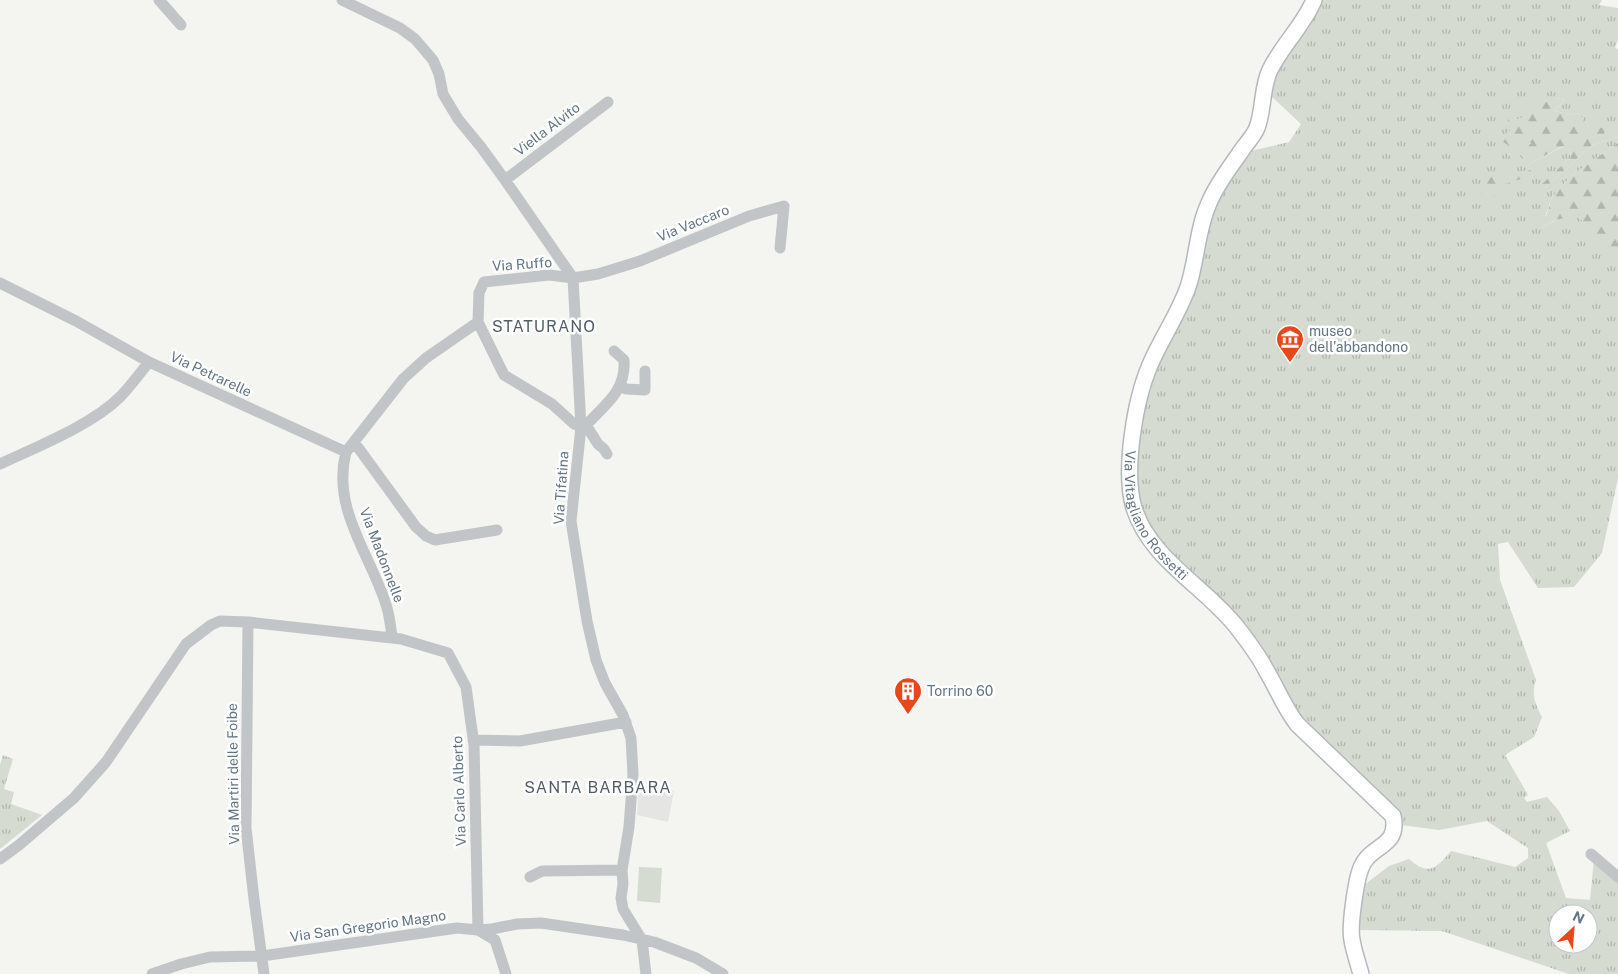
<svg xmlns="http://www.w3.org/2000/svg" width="1618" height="974" viewBox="0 0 1618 974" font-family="'Public Sans',sans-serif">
  <defs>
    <pattern id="grass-tufts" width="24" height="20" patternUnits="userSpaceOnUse" patternTransform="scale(1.25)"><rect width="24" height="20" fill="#d5dbd1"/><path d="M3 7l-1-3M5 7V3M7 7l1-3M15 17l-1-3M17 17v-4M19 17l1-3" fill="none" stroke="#b0b6af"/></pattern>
    <pattern id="forest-firs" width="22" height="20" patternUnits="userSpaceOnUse" patternTransform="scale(1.25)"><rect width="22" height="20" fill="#d5dbd1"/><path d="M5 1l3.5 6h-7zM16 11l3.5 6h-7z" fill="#b0b6af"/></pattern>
  </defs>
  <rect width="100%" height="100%" fill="#f4f4f0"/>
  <path fill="#e5e6e4" d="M645,785L674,791L668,822L637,815L638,794Z"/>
  <path fill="url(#grass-tufts)" fill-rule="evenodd" d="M1323,0H1602L1599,5L1618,8V39L1615,48L1618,49V130L1603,136L1589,127L1578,113L1574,115L1554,111L1565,100L1557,98L1526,116L1516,120L1509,118C1512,128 1520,140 1531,144L1527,165L1564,146L1570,150L1571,157L1542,185L1545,188L1592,145L1618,137V143L1571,176L1552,197L1541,228C1550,223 1565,214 1575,216C1587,219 1607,242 1616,250H1618V478L1602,553L1574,587L1538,588L1508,542L1498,544L1500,580L1536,680C1531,694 1535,704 1542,717L1534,737L1505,755L1528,795L1524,798L1527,802L1547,797L1559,811L1570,831L1546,843L1566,898L1590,900L1594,859L1618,881V974H1569L1442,931L1357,930L1359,889L1389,866L1409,859C1428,876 1436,869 1451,851L1515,867L1528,858V848L1487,821L1439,830L1401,825V817L1397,808L1321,740L1151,532L1142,510L1137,483L1136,458L1145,400L1155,370L1207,235L1216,201L1251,151L1289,142L1301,124L1268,93L1276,70L1314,16ZM1558,914H1588V944H1558Z
    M3,755L13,759L4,789L14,792L11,804L42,815L0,849V765Z"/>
  <path fill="url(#forest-firs)" d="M1535,98L1547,102L1557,98L1565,100L1554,111L1574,115L1578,113L1589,127L1605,128L1604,135L1618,130V137L1592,145L1545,188L1541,185L1571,157L1570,150L1563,146L1527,165L1520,156L1531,143H1528L1511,158L1507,153L1508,145L1503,142L1507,132L1513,129L1511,126H1506L1509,117L1516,120L1526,116L1527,103Z
    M1618,143V250H1616L1604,244L1584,227L1586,223L1575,216L1555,220L1541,228L1539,225L1540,219L1546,216L1552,197L1571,176Z
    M1530,170L1536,175L1504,184L1491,200L1481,195L1479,188L1491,177Z"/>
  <path fill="#d5dbd1" d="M639,867L662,868L660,903L637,901Z"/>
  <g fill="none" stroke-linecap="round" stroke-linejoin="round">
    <g stroke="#b3b9bd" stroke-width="18">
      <g id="secondary">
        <path id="s1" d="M1314,0C1304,25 1282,45 1270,70C1261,88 1264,114 1256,130C1253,136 1248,142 1244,147C1232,165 1217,183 1209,203C1197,229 1197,260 1188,287C1178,315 1161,339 1150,365C1135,400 1123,471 1134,508C1150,559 1204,586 1236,626C1247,640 1258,654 1266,670C1277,688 1284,707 1297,724L1393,816C1400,848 1370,844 1361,868C1356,880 1349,927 1352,940C1354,952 1358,963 1361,974"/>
      </g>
    </g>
    <path stroke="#c1c5c8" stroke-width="11" d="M159,0L181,25
      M342,0L400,28L415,39L433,60L439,74L443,94L458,119L481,147L505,180L573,278L581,427L571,521L587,621L596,660L605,683L623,715L631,738L633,774L629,827L622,870L623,884L621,898L623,909L642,940
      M505,180L608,102
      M0,283L76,321L149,362
      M614,351L624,360C626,391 606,404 586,425L581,427L574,424L552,404L504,375L478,322L479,293L484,282L549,275L573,278L598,274L640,261L749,216L784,206L780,248
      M621,386L626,389L645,390V371
      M586,425L598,444L604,449L607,454
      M354,442L416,527L426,536L435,540L497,530
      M0,464C36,447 92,425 120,397C131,386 140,373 149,362L346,452
      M248,622L246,828L254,899L264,974
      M392,638C391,629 390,618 387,608C372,556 331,510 346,452L403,379L426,358L478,322
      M473,740L520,741L626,722
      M1591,854L1618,877
      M0,859L19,845L74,798L106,762L186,644L211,625L220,621L248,622L401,639L448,653L466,687L474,745L478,930
      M530,877L542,871L622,870
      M478,930L495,940L506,974
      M642,940L646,974
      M152,974L181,964L210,957L262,956L457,928L478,930L492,929L517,924L541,923L623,935L654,942L696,958L723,974"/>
    <use href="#secondary" stroke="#fff" stroke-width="15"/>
  </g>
  <defs>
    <g id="museum-pin" transform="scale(1.4375)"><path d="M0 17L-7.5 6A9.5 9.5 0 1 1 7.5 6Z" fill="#e8471c" stroke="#fff"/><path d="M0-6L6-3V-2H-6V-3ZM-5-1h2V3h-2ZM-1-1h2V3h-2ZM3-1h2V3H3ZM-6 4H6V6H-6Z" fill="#fff"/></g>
    <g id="building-pin" transform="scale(1.4375)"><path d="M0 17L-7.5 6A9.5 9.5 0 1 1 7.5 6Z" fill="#e8471c" stroke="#fff"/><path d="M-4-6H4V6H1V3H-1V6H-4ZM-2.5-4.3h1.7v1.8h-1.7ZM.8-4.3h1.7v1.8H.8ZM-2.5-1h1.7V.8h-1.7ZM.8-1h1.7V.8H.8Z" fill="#fff"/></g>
  </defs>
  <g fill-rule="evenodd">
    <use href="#museum-pin" x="1290" y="339"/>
    <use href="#building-pin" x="908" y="691"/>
  </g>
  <g text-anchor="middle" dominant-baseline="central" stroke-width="5" stroke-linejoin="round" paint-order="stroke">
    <g font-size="14" fill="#627582" stroke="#fff">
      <text transform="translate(547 129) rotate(-37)">Viella Alvito</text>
      <text transform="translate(693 223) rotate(-22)">Via Vaccaro</text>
      <text transform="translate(522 264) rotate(-4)">Via Ruffo</text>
      <text transform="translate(211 374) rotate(25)">Via Petrarelle</text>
      <text transform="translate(561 488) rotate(-86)">Via Tifatina</text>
      <text stroke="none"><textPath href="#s1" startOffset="566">Via Vitagliano Rossetti</textPath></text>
      <text transform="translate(382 555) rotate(69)">Via Madonnelle</text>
      <text transform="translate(233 774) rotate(-91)">Via Martiri delle Foibe</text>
      <text transform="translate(459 791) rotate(-92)">Via Carlo Alberto</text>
      <text transform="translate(368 926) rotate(-8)">Via San Gregorio Magno</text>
    </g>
    <g font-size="14" fill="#627582" stroke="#fff" text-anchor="start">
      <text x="1309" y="331">museo<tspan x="1309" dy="16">dell'abbandono</tspan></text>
      <text x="927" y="691">Torrino 60</text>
    </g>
    <g font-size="16" letter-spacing="1" fill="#505e67" stroke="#fff">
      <text x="544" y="326">STATURANO</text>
      <text x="598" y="787">SANTA BARBARA</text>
    </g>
  </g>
  <g transform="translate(1573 929) rotate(26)"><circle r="24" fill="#ffffff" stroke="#c0c8cd"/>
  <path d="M0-4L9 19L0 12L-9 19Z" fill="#e8471c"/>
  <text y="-8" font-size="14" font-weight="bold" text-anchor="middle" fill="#627582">N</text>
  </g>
</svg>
